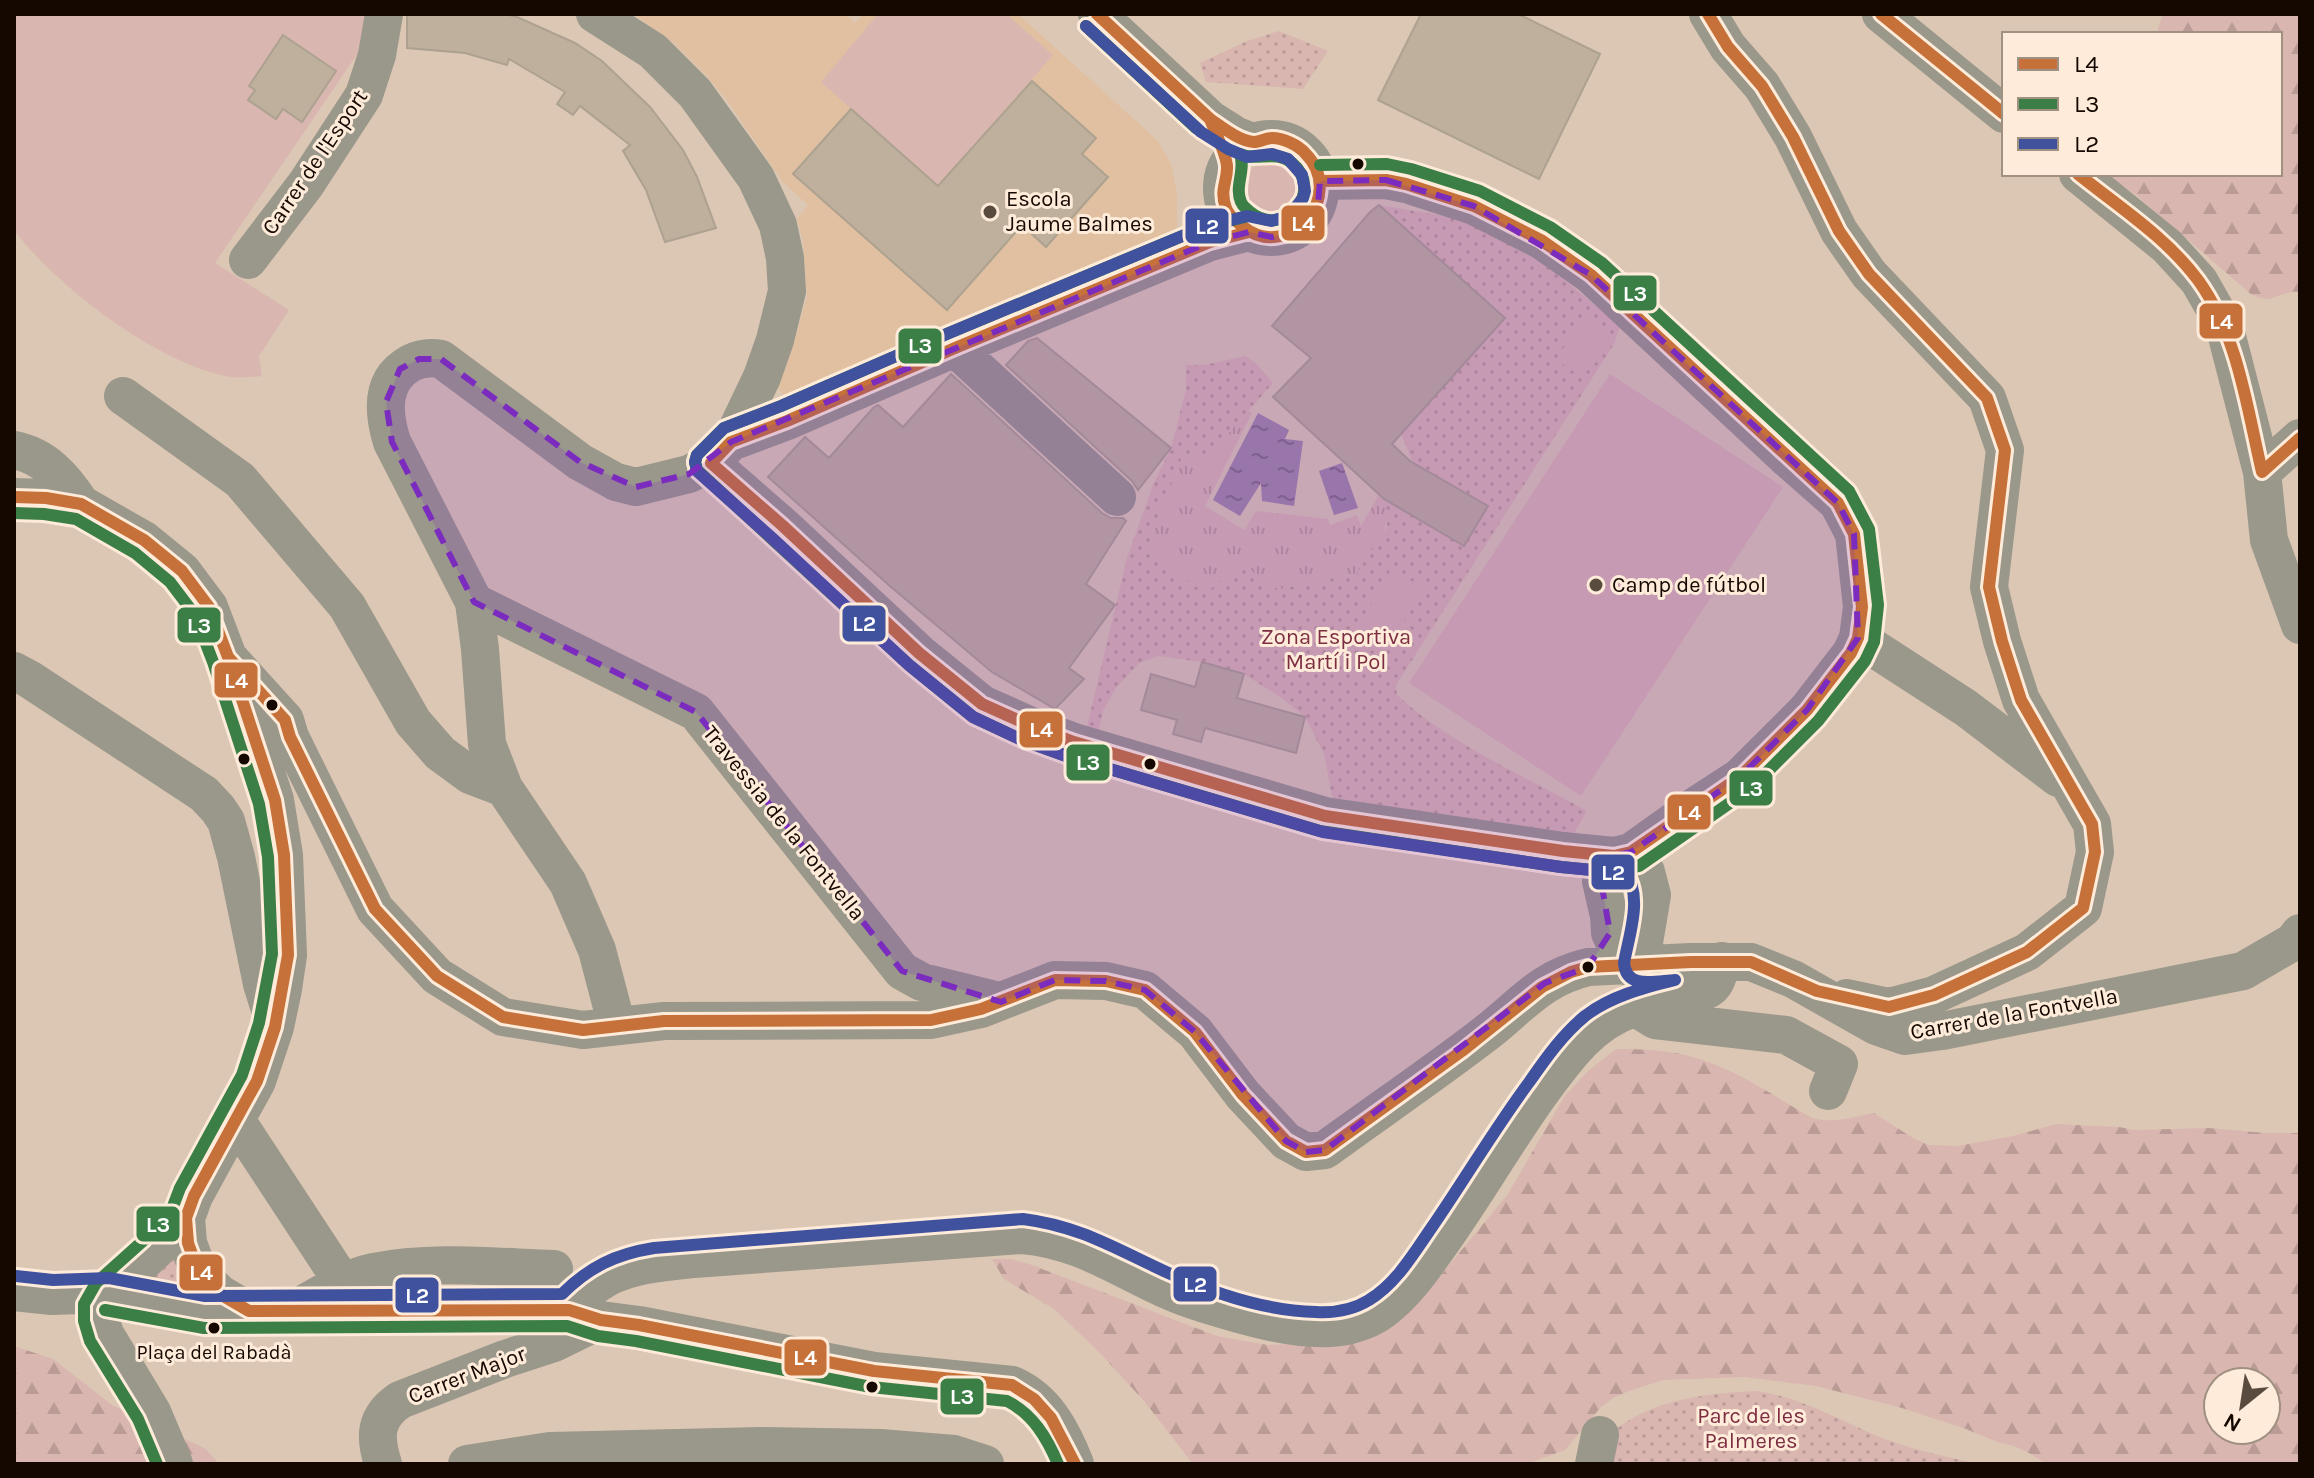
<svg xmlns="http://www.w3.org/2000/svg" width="2314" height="1478" viewBox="0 0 2314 1478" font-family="Karla,sans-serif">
  <defs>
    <pattern id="grass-tufts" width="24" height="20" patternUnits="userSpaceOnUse" patternTransform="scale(2)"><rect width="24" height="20" fill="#dab6b1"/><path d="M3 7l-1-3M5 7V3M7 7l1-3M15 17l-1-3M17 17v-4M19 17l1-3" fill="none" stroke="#ba9b96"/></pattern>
    <pattern id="forest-firs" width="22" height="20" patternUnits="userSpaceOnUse" patternTransform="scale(2)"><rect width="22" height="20" fill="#dab6b1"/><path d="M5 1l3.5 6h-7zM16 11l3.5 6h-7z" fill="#ba9b96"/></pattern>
    <pattern id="park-dots" width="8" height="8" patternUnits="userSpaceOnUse" patternTransform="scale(2)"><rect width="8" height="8" fill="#dab6b1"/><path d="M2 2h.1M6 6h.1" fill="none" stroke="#ba9b96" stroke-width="1.8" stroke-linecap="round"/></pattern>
    <pattern id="water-ripples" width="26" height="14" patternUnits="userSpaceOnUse" patternTransform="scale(2)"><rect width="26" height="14" fill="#9f87a5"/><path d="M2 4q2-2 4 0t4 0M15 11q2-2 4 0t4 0" fill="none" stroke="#806c84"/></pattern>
  </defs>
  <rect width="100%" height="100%" fill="#dbc7b3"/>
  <path fill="#e0c0a0" d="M633,14H845L855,23L864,14H1018L1158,141L1171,164L1177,192V229L1171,239L796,399H787L777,387L797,332L807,297L803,240L797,219L808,205L782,181L727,100L705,74L674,43Z"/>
  <path fill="url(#grass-tufts)" d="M1248,411L1252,413L1205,506L1244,530L1256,511L1328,519L1330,525L1357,515L1361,526L1379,494C1403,516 1370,553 1357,573L1276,590L1205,593L1146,552L1183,454L1210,461L1225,437Z"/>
  <path fill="url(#forest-firs)" fill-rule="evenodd" d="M2163,14H2300V292C2287,290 2278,298 2266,299C2264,299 2254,296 2252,295L2136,195L2105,174H2280V34H2156Z
    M1616,1049C1642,1049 1671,1050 1696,1058C1738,1070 1775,1097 1812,1118C1835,1124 1852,1117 1874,1113L1913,1138L1928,1145L1957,1146L2013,1136L2056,1124L2119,1127L2134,1130L2209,1128L2265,1133H2300V1464H2046L2031,1454L2014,1446L1997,1442L1966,1429L1902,1408L1816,1386L1744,1377L1663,1380L1629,1391L1613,1398L1600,1408L1565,1450L1527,1464H1193L1144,1401L1099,1352L1054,1309L1004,1279L992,1259H1010L1029,1264L1217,1336L1268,1345L1301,1343L1426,1293L1508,1194L1564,1097L1588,1071ZM2218,1382H2266V1430H2218Z
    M14,1346L53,1359L112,1405L206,1449L219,1464H14Z"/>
  <path fill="url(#park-dots)" d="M1279,31L1328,51L1303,89L1206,82L1200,63L1247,41Z
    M1379,205L1452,217L1527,249L1620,326L1614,344L1396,685L1397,695C1450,744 1524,776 1587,811L1573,835L1333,802L1324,754L1305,717L1282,698L1244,674L1202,662L1158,656L1139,663L1115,689L1103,711L1098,734L1086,731L1127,558L1153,485L1171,448L1186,390V365H1205L1245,356L1256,363L1273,383L1225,437L1210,461L1183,454L1146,552L1205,593L1243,564L1276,590L1357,573L1387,526L1384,499L1413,463L1401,433L1505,318Z
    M175,1256L201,1298L145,1283Z
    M1756,1391C1800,1397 1837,1419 1877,1436C1910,1449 1943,1456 1978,1464H1602L1608,1435C1652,1399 1701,1394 1756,1391Z"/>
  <path fill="#dab6b1" d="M14,14H367L360,50L215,263L289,310L259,356L262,376C252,377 241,378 231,377C159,365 57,287 14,230Z
    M878,14H1006L1053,55L938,186L821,82Z
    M1243 190a30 30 0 1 1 60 0a30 30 0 1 1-60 0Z
    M1584,319L1611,337L1582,378L1556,359Z
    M1610,374L1783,487L1581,796L1409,683Z
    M1391,569L1424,588L1384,657L1351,638Z"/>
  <path fill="url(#water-ripples)" d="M1258,413L1289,430L1285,439L1303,441L1294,506L1262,501L1261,483L1240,516L1213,500Z
    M1342,463L1358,508L1334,515L1319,471Z"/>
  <path fill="#beb09c" stroke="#ada190" stroke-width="2" d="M407,14H505L517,17L575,43L602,61L650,107L683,150L697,177L716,228L665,242L646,190L623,151L630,145L580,106L573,115L557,104L565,92L509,59L507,65L465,53L407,48Z
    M1421,14H1518L1600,54L1539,179L1378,100Z
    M283,35L336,71L302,122L283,109L276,119L248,100L255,90L249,86Z
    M1032,81L1096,138L1082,154L1108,177L1046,247L1022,225L947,310L793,174L851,109L938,186Z
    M1379,205L1505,318L1392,444L1410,461L1488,506L1464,546L1384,499L1273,397L1311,358L1272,326L1370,212Z
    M1037,338L1171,448L1138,490L1132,481L1006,365L1028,341Z
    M951,374L1102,513L1111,518H1123L1126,521L1086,584L1115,605L1069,668L1084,679L1055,709L992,672L891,587L768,477L805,437L829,458L873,408L878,405L903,427Z
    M1202,662L1244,674L1237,698L1305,717L1296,753L1205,728L1201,742L1173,734L1177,720L1141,710L1151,674L1195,687Z"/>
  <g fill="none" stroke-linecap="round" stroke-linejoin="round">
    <path stroke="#9a978b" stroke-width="38" d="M595,14L653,51L695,93L756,178L778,225L785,258L787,291L775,340L762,377L731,442
      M1097,14L1210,119L1235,135L1252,142
      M1708,14L1728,47L1762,86L1793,137L1839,231L1869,274L1987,398L2005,450L1989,587L2002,641L2021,700L2092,824L2095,852L2083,908L2027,952L1934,995L1889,1007L1847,998
      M1881,14L2004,114
      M1222 188a49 49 0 1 1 98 0a49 49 0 1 1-98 0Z
      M2078,174L2167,246L2199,281L2224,325L2262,472L2269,540L2300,625
      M248,260L306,184L364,95L377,55L384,14
      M955,348L1117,497
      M123,396L240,480L347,606L413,722L440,753L470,775L504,788
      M14,450C45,456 64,478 81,504
      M711,463L783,526L919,653L982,704L1029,725L1074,742L1325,816L1563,851L1614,856L1631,852L1694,807L1740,777L1807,710L1851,653L1858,638L1862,607L1854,534L1838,503L1788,459L1591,275L1541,240L1474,206L1406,184L1386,180L1320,181
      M2262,472L2300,438
      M14,497L46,498L81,504L144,540L182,571L209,607L228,657L275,800L284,855L288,955L283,989L275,1027L257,1081L194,1196L186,1218L188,1243L196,1265L207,1281L220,1294L249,1311
      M474,602L696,712L902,971L922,982L999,1001
      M1858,638L1966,708L2058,778
      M228,657L285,720L290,737L375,909L437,976L503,1017L583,1030L664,1021L931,1020L981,1009L1055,980L1106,981L1145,990L1195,1032L1243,1095L1286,1141L1306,1152L1325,1150C1377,1112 1430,1076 1481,1037C1520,1008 1538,979 1588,967L1691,962H1751L1793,979L1876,1026L1905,1036L1942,1031L2243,971L2293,942L2300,933
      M14,671L29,679L204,794L218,809L226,821L236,857L262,984L273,1019
      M1631,852L1646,872L1652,895L1640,966
      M1614,856L1601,881L1609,916L1610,933L1625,966
      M1636,1008L1655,1020L1786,1035L1839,1064L1828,1091
      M617,1026L597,950L568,883L504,788L487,744L480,649L474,602L392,442C383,413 380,380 411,363C421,358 430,357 441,359L580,462L616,482L636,487L689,474L711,463L731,442L787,421L955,348L1210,242L1249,232
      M236,1120L343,1283
      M14,1292L52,1296L108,1294L204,1312L569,1310L601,1320L639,1325L874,1371L1012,1385C1046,1400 1062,1431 1075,1464
      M294,1309C319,1296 345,1278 373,1272C432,1260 495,1267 554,1269
      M569,1310C578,1301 587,1291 597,1284C624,1264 662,1263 694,1259L1022,1235C1094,1241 1137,1284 1202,1303C1244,1316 1307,1336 1350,1325C1362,1322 1374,1317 1383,1310C1407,1292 1425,1265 1442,1241C1486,1179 1523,1110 1572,1052C1604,1014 1630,1008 1676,996C1686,993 1702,995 1710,988C1718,982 1719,970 1722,961
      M174,1464L152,1412L105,1334L100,1318V1307L108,1294L155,1251L186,1218
      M383,1464C374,1436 375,1417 400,1400L505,1359L554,1343L601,1320
      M467,1464L550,1451L762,1446L880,1448L954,1454L985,1464
      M1594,1464L1600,1435"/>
    <g stroke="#feebd9" stroke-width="18">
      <path id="bus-1" d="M1097,14L1210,119
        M1881,14L2004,114
        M1210,119C1222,127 1239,141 1254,142C1260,142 1266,138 1272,138C1283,138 1298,145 1305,153C1348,196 1288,264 1242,226C1236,221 1229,216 1226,208C1219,189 1228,181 1227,166C1226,153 1215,132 1210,119Z
        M2078,174C2119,207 2166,237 2198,280C2238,335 2247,408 2262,472L2300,438
        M1249,232L1210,242L955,348L787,421L731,442L711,463L783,526L919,653L982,704L1029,725L1074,742L1325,816L1563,851L1614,856L1631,852L1740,777L1807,710L1851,653L1858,638L1862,607L1854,534L1838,503L1591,275L1541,240L1474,206L1406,184L1386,180L1320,181
        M14,497L46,498L81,504L144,540L182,571L209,607L228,657L275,800L284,855L288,955L275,1027L257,1081L194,1196L186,1218L188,1243L196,1265L207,1281L220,1294L249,1311L569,1310L601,1320L639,1325L874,1371L1012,1385L1034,1399L1051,1418L1075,1464
        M228,657L285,720L290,737L375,909L437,976L503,1017L583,1030L664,1021L931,1020L981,1009L1055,980L1106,981L1145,990L1195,1032L1243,1095L1286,1141L1306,1152L1325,1150L1462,1051L1542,987L1571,972L1588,967L1691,962H1751L1817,991L1889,1007L1934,995L2027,952L2083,908L2095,852L2092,824L2021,700L2002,641L1989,587L2005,450L1987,398L1869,274L1839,231L1793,137L1762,86L1728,47L1708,14"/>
    </g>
    <g stroke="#feebd9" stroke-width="18">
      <path id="bus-2" d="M1086,26L1196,128
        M1240,154C1258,162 1275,149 1292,163C1325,190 1285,241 1249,211C1246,208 1243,207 1241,202C1234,186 1246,171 1240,154Z
        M1245,217L1204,227L949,333L781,406L724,428L697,455L695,462L697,470L909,665L973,717L1022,740L1069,757L1320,831L1561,867L1614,872L1639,866L1750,789L1818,721L1865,661L1874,642L1878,605L1869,529L1849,491L1602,263L1550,227L1480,191L1411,169L1387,164L1320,165
        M14,513L44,514L76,519L135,553L170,582L195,615L213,662L259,804L268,857L272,954L259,1023L242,1075L180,1188L172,1209L144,1240L96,1283L84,1304V1321L90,1341L138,1419L157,1464
        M105,1310L204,1328L567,1326L598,1336L636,1341L871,1387L1007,1401C1033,1414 1047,1438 1058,1464"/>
    </g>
    <g stroke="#feebd9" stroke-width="18">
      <path id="bus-3" d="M16,1276L53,1280L109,1278L205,1296L562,1294C589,1267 616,1254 654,1248L1023,1219C1079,1226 1114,1248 1164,1271C1210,1292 1266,1311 1316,1312C1334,1313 1353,1310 1369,1300C1396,1284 1414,1253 1432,1227C1465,1179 1495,1128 1530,1081C1546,1058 1563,1034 1585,1016C1611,996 1643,988 1675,980C1656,981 1626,990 1624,963C1629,934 1644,896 1624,870L1612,872L1561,867L1323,832L1069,757L1022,740L973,717L909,665L772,538L697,471L695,462L697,455L724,428L781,406L949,333L1204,227L1247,216L1271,221L1289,216L1303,198L1305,191L1302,175L1288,159L1272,154L1247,157L1228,149L1201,132L1086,26"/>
    </g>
    <use href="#bus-1" stroke="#c67139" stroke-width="12"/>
    <use href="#bus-2" stroke="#3b7f46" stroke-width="12"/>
    <use href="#bus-3" stroke="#40529e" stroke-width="12"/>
  </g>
  <path fill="#7b2cbf" fill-opacity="0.2" stroke="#7b2cbf" stroke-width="6" stroke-dasharray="16 10" stroke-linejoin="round" d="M1386,180L1474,206L1591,275L1838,503L1854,534L1858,638L1807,710L1740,777L1631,852L1614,856L1601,881L1610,933L1588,967L1545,983L1325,1150L1306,1152L1286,1141L1195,1032L1145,990L1106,981L1055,980L1001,1002L902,971L696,712L474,602L392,442L386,402L400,369L419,359H441L580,462L636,487L689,474L731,442L1210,242L1249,232L1272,237L1296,231L1318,204L1320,181Z"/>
  <g fill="#140800" stroke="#feebd9" stroke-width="3">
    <circle cx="1358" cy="164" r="7"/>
    <circle cx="272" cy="705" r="7"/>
    <circle cx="244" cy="759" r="7"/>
    <circle cx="1150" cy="764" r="7"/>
    <circle cx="1588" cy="967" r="7"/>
    <circle cx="214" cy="1328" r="7"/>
    <circle cx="872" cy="1387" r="7"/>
  </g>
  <g fill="#5a4b3f" stroke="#feebd9" stroke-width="3">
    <circle cx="990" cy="212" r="8"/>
    <circle cx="1596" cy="585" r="8"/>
  </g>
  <g text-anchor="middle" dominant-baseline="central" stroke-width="6" stroke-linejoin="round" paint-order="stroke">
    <g font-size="20" fill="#140800" stroke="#feebd9">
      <text x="214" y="1352">Plaça del Rabadà</text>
    </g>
    <g font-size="22" fill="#140800" stroke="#feebd9">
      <text transform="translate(315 162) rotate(-56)">Carrer de l'Esport</text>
      <text transform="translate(784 823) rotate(51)">Travessia de la Fontvella</text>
      <text transform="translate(2014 1014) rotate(-10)">Carrer de la Fontvella</text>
      <text transform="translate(467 1375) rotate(-21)">Carrer Major</text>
    </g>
    <g font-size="22" fill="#140800" stroke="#feebd9" text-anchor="start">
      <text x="1006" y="199">Escola<tspan x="1006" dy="25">Jaume Balmes</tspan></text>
      <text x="1612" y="585">Camp de fútbol</text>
    </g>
    <g font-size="22" fill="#7d2d42" stroke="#feebd9">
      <text x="1336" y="637">Zona Esportiva<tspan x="1336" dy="25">Martí i Pol</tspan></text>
      <text x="1751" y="1416">Parc de les<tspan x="1751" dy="25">Palmeres</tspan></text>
    </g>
  </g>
  <g stroke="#feebd9" stroke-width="3">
    <rect x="1280" y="204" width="46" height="38" rx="8" fill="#c67139"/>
    <rect x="1184" y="207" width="46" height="38" rx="8" fill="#40529e"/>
    <rect x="1612" y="274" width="46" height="38" rx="8" fill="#3b7f46"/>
    <rect x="2198" y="302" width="46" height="38" rx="8" fill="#c67139"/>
    <rect x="897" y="327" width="46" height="38" rx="8" fill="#3b7f46"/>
    <rect x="841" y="604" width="46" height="39" rx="8" fill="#40529e"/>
    <rect x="176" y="606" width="46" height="38" rx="8" fill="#3b7f46"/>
    <rect x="213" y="661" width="46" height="38" rx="8" fill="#c67139"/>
    <rect x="1018" y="710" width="46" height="39" rx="8" fill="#c67139"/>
    <rect x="1065" y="743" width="46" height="39" rx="8" fill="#3b7f46"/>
    <rect x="1728" y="769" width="46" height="38" rx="8" fill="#3b7f46"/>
    <rect x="1666" y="793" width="46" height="38" rx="8" fill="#c67139"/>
    <rect x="1590" y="853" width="46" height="38" rx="8" fill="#40529e"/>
    <rect x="135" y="1205" width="46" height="38" rx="8" fill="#3b7f46"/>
    <rect x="178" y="1253" width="46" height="39" rx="8" fill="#c67139"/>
    <rect x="1172" y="1265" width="46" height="38" rx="8" fill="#40529e"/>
    <rect x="394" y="1276" width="46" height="38" rx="8" fill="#40529e"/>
    <rect x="783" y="1338" width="45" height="39" rx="8" fill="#c67139"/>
    <rect x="939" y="1377" width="46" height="39" rx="8" fill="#3b7f46"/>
  </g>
  <g font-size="22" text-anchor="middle" font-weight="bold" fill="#fff">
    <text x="1303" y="231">L4</text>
    <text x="1207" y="234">L2</text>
    <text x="1635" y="301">L3</text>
    <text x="2221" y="329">L4</text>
    <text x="920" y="353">L3</text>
    <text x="864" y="631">L2</text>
    <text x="199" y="633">L3</text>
    <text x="236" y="688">L4</text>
    <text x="1041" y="737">L4</text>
    <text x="1088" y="770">L3</text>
    <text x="1751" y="796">L3</text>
    <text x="1689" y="820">L4</text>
    <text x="1613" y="880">L2</text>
    <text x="158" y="1232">L3</text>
    <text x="201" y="1280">L4</text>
    <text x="1195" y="1292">L2</text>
    <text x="417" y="1303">L2</text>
    <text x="805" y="1365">L4</text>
    <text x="962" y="1404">L3</text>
  </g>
  <rect width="2314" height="1478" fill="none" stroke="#140800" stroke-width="32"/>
  <rect x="2002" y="32" width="280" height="144" fill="#feebd9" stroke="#a09082" stroke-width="2"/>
  <rect x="2018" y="58" width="40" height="12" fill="#c67139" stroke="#a09082" stroke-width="2"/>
  <text x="2074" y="72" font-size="24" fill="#140800">L4</text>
  <rect x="2018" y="98" width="40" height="12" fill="#3b7f46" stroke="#a09082" stroke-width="2"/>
  <text x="2074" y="112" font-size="24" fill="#140800">L3</text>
  <rect x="2018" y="138" width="40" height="12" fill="#40529e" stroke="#a09082" stroke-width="2"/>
  <text x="2074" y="152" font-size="24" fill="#140800">L2</text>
  <g transform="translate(2242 1406) rotate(210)"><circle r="38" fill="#feebd9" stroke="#a09082" stroke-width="2"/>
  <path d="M0-6L14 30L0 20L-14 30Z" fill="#5a4b3f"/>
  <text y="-12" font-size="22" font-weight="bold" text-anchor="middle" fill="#140800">N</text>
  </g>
</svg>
